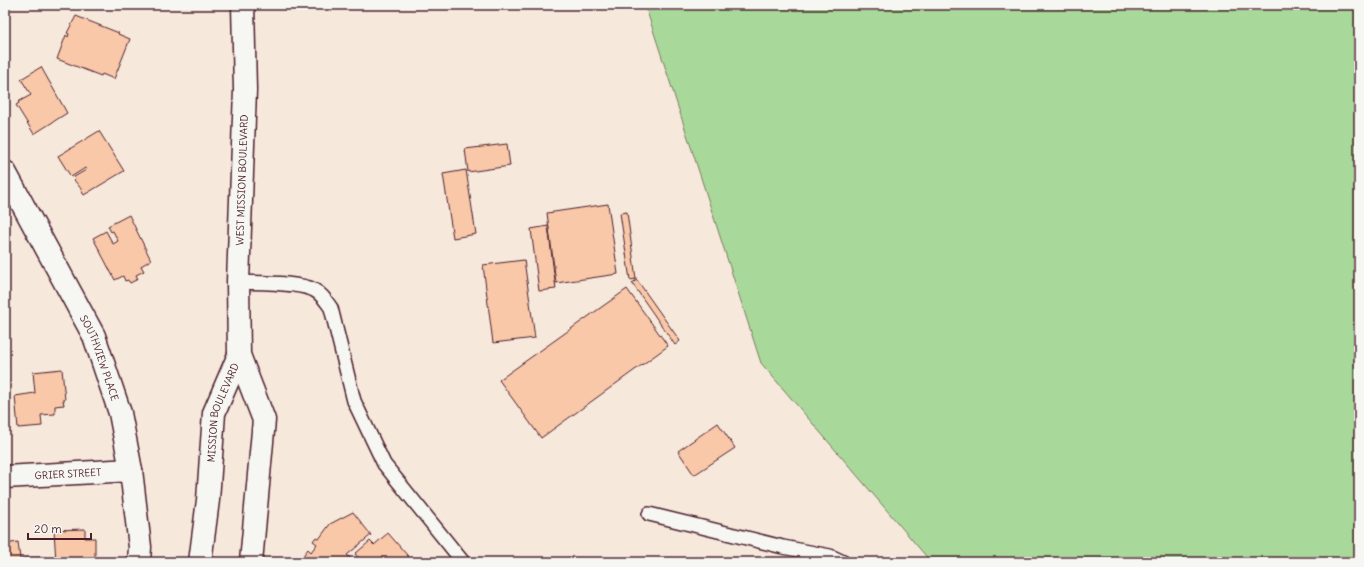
<svg xmlns="http://www.w3.org/2000/svg" width="1364" height="567" viewBox="0 0 1364 567" font-family="Delius,sans-serif">
  <rect width="100%" height="100%" fill="#f7e8dc"/>
  <filter id="ink" filterUnits="userSpaceOnUse"><feTurbulence type="fractalNoise" baseFrequency=".025" numOctaves="2"/><feDisplacementMap in="SourceGraphic" scale="8" xChannelSelector="R" yChannelSelector="G"/><feConvolveMatrix kernelMatrix="1 2 1 2 8 2 1 2 1" color-interpolation-filters="sRGB"/></filter>
  <g filter="url(#ink)">
    <path fill="#a9d99a" stroke="#7a7c62" d="M645,5H1359V562H931L761,363Z"/>
    <path fill="#f9c8a9" stroke="#4a1f2b" d="M76,16L119,33L118,34L130,39L114,79L102,74L101,76L57,59L66,35L68,37L69,34L67,33Z
      M41,67L67,113L34,134L16,105L19,103L18,102L31,95L21,79Z
      M99,131L124,171L84,195L81,190H82L74,180L75,179L74,177L86,170L85,168L71,177L58,156Z
      M507,144L510,166L468,172L465,149Z
      M466,170L476,234L453,238L443,174Z
      M608,204L618,274L556,283L547,213Z
      M627,212L636,279L630,280L620,213Z
      M129,215L151,260L141,266L144,271L136,275L138,279L130,283L128,280L125,281L123,276L115,280L93,238L106,231L113,244L118,241L113,231L111,232L108,226Z
      M548,226L556,289L539,291L531,229Z
      M524,260L535,338L493,343L483,265Z
      M637,280L680,341L675,345L632,283Z
      M627,289L668,346L541,438L499,380Z
      M7,346L8,366H6L5,369V347Z
      M62,369L65,400H63L64,405L55,406V414L41,415L42,426L18,428L15,396L35,393L33,372Z
      M718,423L735,448L694,475L678,451Z
      M353,512L371,535L347,555L354,562H303L305,559L302,557L308,549L311,552L317,544L313,541L316,537L319,539L330,524Z
      M85,529V538H95V562H56L54,530Z
      M388,533L413,562H362L355,554L370,541L374,545Z
      M18,542L20,559L43,557L44,562H5V544Z"/>
    <g fill="none" stroke-linecap="round" stroke-linejoin="round">
      <g stroke="#4a1f2b" stroke-width="16">
        <path id="service" d="M238,282C257,283 299,282 314,290C322,294 326,301 331,308L354,401L384,464L463,562
          M649,514L783,547L830,556L843,562"/>
      </g>
      <g stroke="#4a1f2b" stroke-width="25">
        <g id="minor">
          <path id="s1" d="M5,172L94,336L120,413L131,470L140,547L139,562"/>
          <path id="s2" d="M5,477L131,470"/>
        </g>
      </g>
      <g stroke="#4a1f2b" stroke-width="25">
        <g id="primary">
          <path d="M243,5L245,90L238,282L239,355L264,420L251,562"/>
          <path id="s3" d="M200,562L208,500L214,413L239,355"/>
        </g>
      </g>
      <use href="#service" stroke="#f6f6f2" stroke-width="13"/>
      <use href="#minor" stroke="#f6f6f2" stroke-width="22"/>
      <use href="#primary" stroke="#f6f6f2" stroke-width="22"/>
    </g>
  </g>
  <g text-anchor="middle" dominant-baseline="central" stroke-width="3" stroke-linejoin="round" paint-order="stroke">
    <g font-size="10" fill="#4a1f2b" stroke="#f6f6f2">
      <text transform="translate(242 180) rotate(-88)">WEST MISSION BOULEVARD</text>
      <text stroke="none"><textPath href="#s1" startOffset="209">SOUTHVIEW PLACE</textPath></text>
      <text stroke="none"><textPath href="#s3" startOffset="152">MISSION BOULEVARD</textPath></text>
      <text stroke="none"><textPath href="#s2" startOffset="63">GRIER STREET</textPath></text>
    </g>
  </g>
  <rect width="1364" height="567" fill="none" stroke="#f6f6f2" stroke-width="20"/>
  <rect x="10" y="10" width="1344" height="547" fill="none" stroke="#4a1f2b" stroke-width="1.5" filter="url(#ink)"/>
  <path d="M28 533v6h63v-6" fill="none" stroke="#4a1f2b" stroke-width="2"/>
  <text x="34" y="533" font-size="12" fill="#4a1f2b" stroke="#f6f6f2" stroke-width="3" paint-order="stroke">20 m</text>
</svg>
